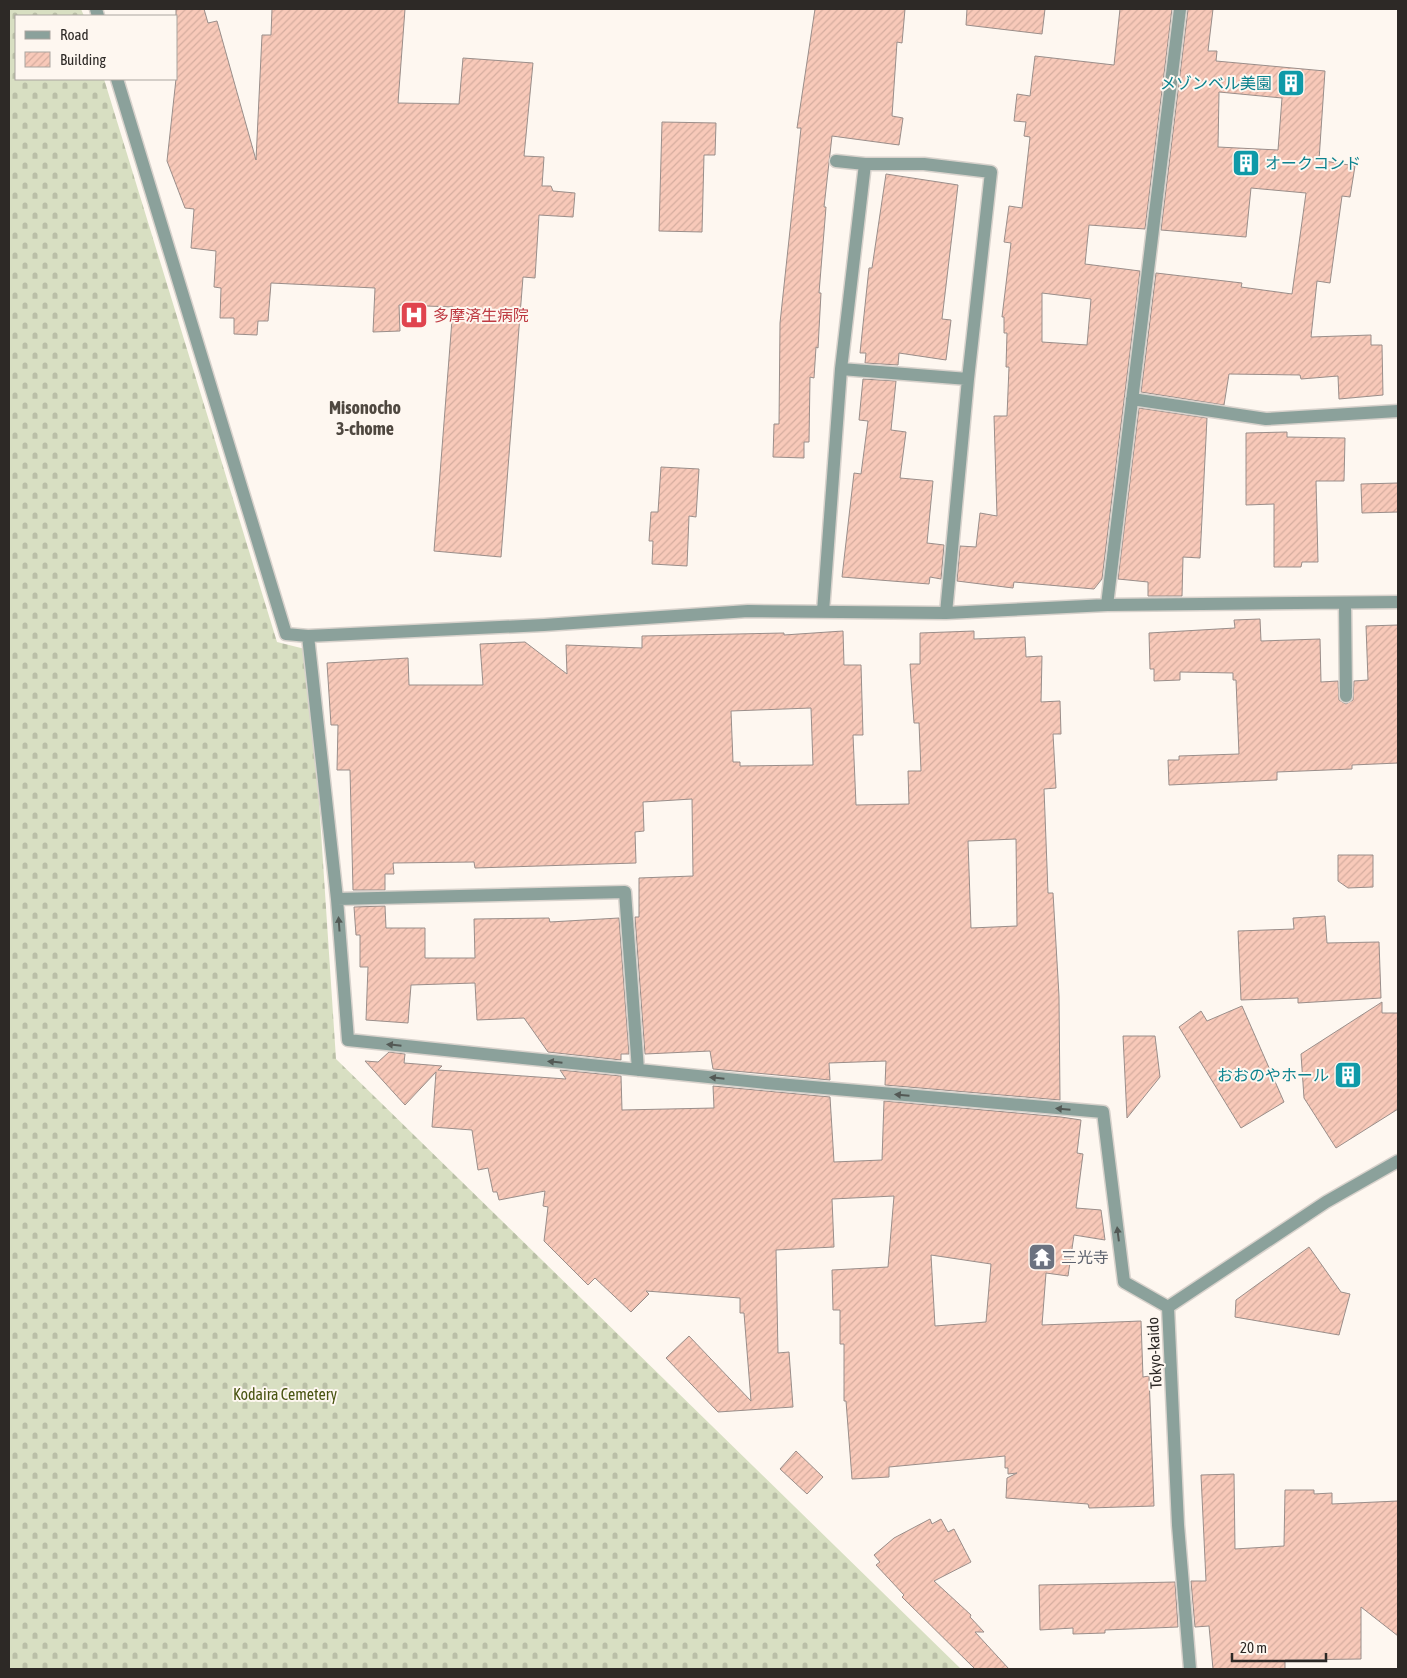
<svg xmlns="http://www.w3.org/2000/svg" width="1407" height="1678" viewBox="0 0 1407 1678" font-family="'Asap Condensed','Noto Sans JP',sans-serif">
  <defs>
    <pattern id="cemetery-stones" width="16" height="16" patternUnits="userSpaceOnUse" patternTransform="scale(1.25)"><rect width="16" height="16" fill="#d8dfc2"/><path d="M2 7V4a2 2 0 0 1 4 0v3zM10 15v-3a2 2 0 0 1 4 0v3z" fill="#babfa7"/></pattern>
    <pattern id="building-hatch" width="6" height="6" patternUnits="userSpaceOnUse" patternTransform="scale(1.25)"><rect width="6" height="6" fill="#f8c9b9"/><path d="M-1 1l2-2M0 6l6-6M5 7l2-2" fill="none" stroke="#d5ad9f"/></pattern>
  </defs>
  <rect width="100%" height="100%" fill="#fef7f0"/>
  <path fill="url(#cemetery-stones)" d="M9,9H81L84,16H16V79H104L277,642L309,650L336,1059L961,1669H9Z"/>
  <path fill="url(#building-hatch)" stroke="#9a8e8a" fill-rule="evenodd" d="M176,9H204L208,23L217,21L256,160L262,35H271L272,9H405L398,103L459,104L463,58L533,63L524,156L544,157L542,186H551L553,191L575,193L573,217L539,215L535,278L523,277L501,557L434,551L453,307L399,305L400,331L373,332L375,288L271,283L268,321H258L257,335L234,334V318H220L221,288L214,287L216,251L191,248L194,209L185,208L167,161L176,79Z
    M815,9H905L902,43L897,42L892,116L903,118L899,145L832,136L824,207H826L819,293H821L818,348L816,347L814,378L810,377L809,442H804V458L773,457L774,424H779L780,323L801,128H797Z
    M967,9H1045L1042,34L966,25Z
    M1120,9H1172L1145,229L1089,225L1085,264L1140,271L1102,579L1094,589L1014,582L1013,588L957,581L960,546L976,547L980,513L997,516L994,416H1007L1009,367H1006L1007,333H1004V317H1002L1011,243L1004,242L1009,206L1022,208L1030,137L1024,136L1026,122L1014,121L1017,94L1030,96L1035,56L1114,65ZM1042,293L1091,299L1087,345L1042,342Z
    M1188,9H1213L1208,51H1217L1216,61L1325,71L1319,160L1355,166L1350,197L1342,196L1330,283L1317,281L1311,337L1371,335V345H1382L1383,395L1339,399L1338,376L1301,379L1300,375L1229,374L1224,405L1141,392L1156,273L1242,283L1241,287L1292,294L1306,193L1251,188L1246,237L1161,230ZM1219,92L1282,98L1278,150L1218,147Z
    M662,122L716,123L715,155H704L702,232L659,231Z
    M886,174L958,185L942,319L951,320L946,360L899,353L898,365L865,363L866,353H860L869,268H872Z
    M863,379L896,381L891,430L906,432L900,478L933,481L927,543L944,545L941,579L930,577L929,584L842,577L854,473L861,474L868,421L859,420Z
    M1139,408L1207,418L1200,558L1183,557L1182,596H1148V582L1118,579Z
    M1287,432V437L1345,438L1344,481H1316L1318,562H1302L1301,567H1274V504L1246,505V433Z
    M661,467L699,469L696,517L689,516L687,566L652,564L653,541H649L651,512H658Z
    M1398,483V512L1362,513L1361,484Z
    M1260,619L1261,641L1320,639L1321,682L1338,681L1339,700L1346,704L1353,700L1354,681L1368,680L1366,626L1398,625V763L1352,765V769L1277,772V780L1169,785L1168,760H1179V756L1239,754L1236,680H1233V673L1180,672V680L1154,681V669H1150L1149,633L1235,628L1234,620Z
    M843,631L844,665H861L863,735H853L856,805L909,804L908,771H921L919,723H914L910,664H920V633L974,631V639L1025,637L1026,657L1042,656L1041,702L1060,701L1061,734H1053L1056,788L1044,789L1048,893H1053L1059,996L1060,1100L885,1085L886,1061L829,1063L830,1080L713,1069L710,1051L645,1054L635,917H639V878L693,876L692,799L643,802L644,831L635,832L636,863L475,868L474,862L393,863L394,874H385V890H353L350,770H337L338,725H331L327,663L408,658L409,685H483L480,644L525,642L567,674L566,645L642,648V636L784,633V635ZM811,708L813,765L740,766V762H733L731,711ZM1016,839L1017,926L971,928L968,841Z
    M1338,855H1373V887L1348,888L1338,881Z
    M385,906L386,928H425V958H475L474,919L549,918L550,922L619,918L629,1054H621V1060L548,1052L524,1018L477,1020L475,983L411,985L408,1023L366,1020L368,967H360V935H356L354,907Z
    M1325,916L1327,943L1379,942L1381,998L1298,1003V998L1241,1000L1238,931L1294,929L1293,918Z
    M1382,1002V1013H1398V1109L1336,1148L1304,1098L1301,1054Z
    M1242,1006L1284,1102L1241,1128L1179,1027L1201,1011L1207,1021Z
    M1123,1036H1155L1160,1077L1127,1118Z
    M389,1052L405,1054L404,1063L442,1066L438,1070L566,1079L560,1070L621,1076L622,1110L714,1108L713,1086L830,1097L834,1162L882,1160L884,1101L1061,1117L1081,1120L1077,1153L1083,1154L1076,1208L1101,1210L1105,1240L1074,1235L1068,1276L1046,1273L1042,1325L1141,1321L1143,1377L1149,1376L1154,1506L1089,1508L1088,1504L1006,1498L1007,1478L1017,1473L1008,1474V1468H1005V1456L889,1467V1477L852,1479L846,1401H844V1344H840V1310H833L832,1270L888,1267L894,1196L832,1199L834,1247L776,1250L778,1353L789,1352L793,1407L718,1412L666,1358L689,1336L751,1401L744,1313H740V1298L646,1291L649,1294L631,1312L595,1278L588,1285L544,1241L548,1207L543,1206L545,1191L499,1200L497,1192H493L488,1168L478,1170L472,1130L432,1127L436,1072L405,1105L365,1061L378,1062ZM931,1255L991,1264L986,1322L935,1326Z
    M1309,1247L1341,1292L1350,1294L1339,1335L1235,1317L1236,1300Z
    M796,1451L823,1477L807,1494L780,1469Z
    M1234,1474L1235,1549L1284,1546L1285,1490H1314V1494L1332,1493V1504L1398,1501V1636L1361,1607V1659L1285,1660V1669H1213L1209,1626L1195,1627L1191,1581H1206L1201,1475Z
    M930,1519L932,1524L941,1519L948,1532L954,1529L971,1562L934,1581L971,1615L970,1617L984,1632H975L1009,1669H975L902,1597L904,1595L876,1565L880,1562L874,1555L894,1538Z
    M1175,1582L1178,1627L1105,1630V1633L1073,1634V1628L1040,1630L1039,1585Z"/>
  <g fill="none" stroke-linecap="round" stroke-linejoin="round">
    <g stroke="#d8d2cc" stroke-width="15">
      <path id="minor" d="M96,9L98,16
        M117,79L286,634L308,636L544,625L748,611L946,613L1107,605L1398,602
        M836,161L865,164H924L991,172L968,379L946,613
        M865,164L841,369L968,379
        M1132,399L1266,419L1398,411
        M1345,604L1346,696
        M1107,605L1180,9
        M823,612L841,369
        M308,636L337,899L348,1040L766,1083L1103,1112L1124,1282L1168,1307
        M337,899L625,892L638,1070
        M1190,1669L1178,1525L1168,1307L1326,1202L1398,1161"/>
    </g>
    <use href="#minor" stroke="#8ba19b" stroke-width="12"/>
  </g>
  <defs><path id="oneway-solid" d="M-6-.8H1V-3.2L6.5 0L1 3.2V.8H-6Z" transform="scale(1.25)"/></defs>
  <g fill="#535955">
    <use href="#oneway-solid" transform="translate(339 924) rotate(-94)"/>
    <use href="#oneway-solid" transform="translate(394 1045) rotate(-174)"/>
    <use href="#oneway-solid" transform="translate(555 1062) rotate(-174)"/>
    <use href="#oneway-solid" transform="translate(717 1078) rotate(-174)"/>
    <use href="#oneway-solid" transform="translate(902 1095) rotate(-175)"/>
    <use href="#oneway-solid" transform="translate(1063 1109) rotate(-175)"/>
    <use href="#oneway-solid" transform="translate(1118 1234) rotate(-97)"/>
  </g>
  <defs>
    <g id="building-square" transform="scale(1.4375)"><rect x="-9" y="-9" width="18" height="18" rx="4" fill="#0f9aa8" stroke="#fef7f0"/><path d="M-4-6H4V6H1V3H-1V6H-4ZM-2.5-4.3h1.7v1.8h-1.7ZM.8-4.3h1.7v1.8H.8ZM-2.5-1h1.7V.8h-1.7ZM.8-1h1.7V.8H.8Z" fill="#fff"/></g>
    <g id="hospital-square" transform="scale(1.4375)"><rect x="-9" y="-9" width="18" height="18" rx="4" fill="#e0444e" stroke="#fef7f0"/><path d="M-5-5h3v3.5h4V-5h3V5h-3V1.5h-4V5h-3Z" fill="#fff"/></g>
    <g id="temple-square" transform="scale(1.4375)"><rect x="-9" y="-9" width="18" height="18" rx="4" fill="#6b7280" stroke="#fef7f0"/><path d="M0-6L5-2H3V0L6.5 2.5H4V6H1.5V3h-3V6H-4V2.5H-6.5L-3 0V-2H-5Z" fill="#fff"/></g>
  </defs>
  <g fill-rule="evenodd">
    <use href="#building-square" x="1291" y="83"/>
    <use href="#building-square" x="1246" y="163"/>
    <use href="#hospital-square" x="414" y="315"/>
    <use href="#building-square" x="1348" y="1075"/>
    <use href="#temple-square" x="1042" y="1257"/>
  </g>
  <g text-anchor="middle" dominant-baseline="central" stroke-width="4" stroke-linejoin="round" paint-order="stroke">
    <g font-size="16" fill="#0d838f" stroke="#fef7f0" text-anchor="end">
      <text x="1272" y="83">メゾンベル美園</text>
      <text x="1265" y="163" text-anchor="start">オークコンド</text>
      <text x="1329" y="1075">おおのやホール</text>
    </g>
    <g font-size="16" fill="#be3a42" stroke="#fef7f0" text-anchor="start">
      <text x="433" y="315">多摩済生病院</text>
    </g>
    <g font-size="16" fill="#5b616d" stroke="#fef7f0" text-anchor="start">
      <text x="1061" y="1257">三光寺</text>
    </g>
    <g font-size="16" fill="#2d2926" stroke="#fef7f0">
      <text transform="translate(1154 1353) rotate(-93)">Tokyo-kaido</text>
    </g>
    <g font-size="16" fill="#495411" stroke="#fef7f0">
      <text x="285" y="1394">Kodaira Cemetery</text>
    </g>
    <g font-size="18" font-weight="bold" fill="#4f4840" stroke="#fef7f0">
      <text x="365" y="407">Misonocho<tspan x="365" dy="21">3-chome</tspan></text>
    </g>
  </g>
  <rect width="1407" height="1678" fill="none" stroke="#2d2926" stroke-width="20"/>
  <rect x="15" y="15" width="162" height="65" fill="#fef7f0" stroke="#aaa59f"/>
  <rect x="25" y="31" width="25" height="8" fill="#8ba19b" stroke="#aaa59f"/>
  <text x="60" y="40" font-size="15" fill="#2d2926">Road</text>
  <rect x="25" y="52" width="25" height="15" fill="url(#building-hatch)" stroke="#aaa59f"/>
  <text x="60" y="65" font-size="15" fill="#2d2926">Building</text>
  <path d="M1232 1653v8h94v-8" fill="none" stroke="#2d2926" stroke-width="2.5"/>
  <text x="1240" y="1653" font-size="15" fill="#2d2926" stroke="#fef7f0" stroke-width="4" paint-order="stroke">20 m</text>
</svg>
